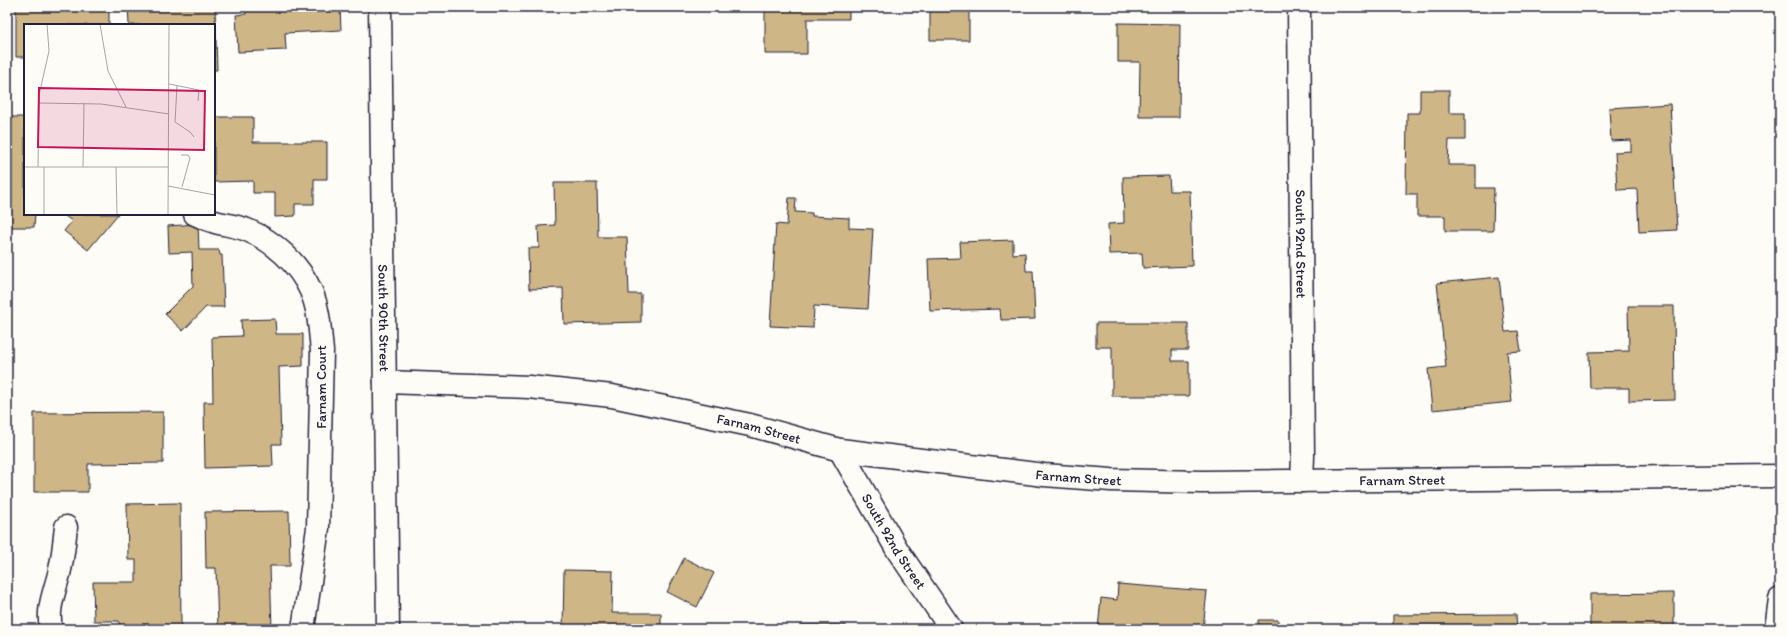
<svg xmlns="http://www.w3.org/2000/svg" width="1787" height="636" viewBox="0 0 1787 636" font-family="Itim,sans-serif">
  <rect width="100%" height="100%" fill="#fdfcf7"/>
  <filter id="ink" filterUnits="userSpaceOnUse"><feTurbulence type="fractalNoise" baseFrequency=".025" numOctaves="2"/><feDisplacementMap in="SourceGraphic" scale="8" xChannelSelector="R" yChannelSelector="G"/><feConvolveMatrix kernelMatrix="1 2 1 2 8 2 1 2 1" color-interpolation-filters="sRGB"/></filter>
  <g filter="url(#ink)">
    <path fill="#cfb686" stroke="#22223b" d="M16,7H109V25H25V57H16Z
      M128,7H215L217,70H214V25H129Z
      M246,7H340L341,30L285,33L286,50L238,52L236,15L246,14Z
      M765,7H849V19H807V54H765Z
      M930,7H969V40H930Z
      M1118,23L1180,24L1179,117H1139L1140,62H1118Z
      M1420,90H1449V113H1465V140H1449L1448,165H1476V188H1494L1493,231H1445V216H1417V194H1406L1407,113H1420Z
      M1670,104L1677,230L1639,232L1637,189L1617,190L1615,152L1631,151V140L1611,141L1609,108Z
      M7,117H25V214H35L34,227H7V190H10L9,182H7Z
      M214,117H253V142H327V179H314V204H295V216L275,217V193H253V181L214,182Z
      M1169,176L1170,191H1190L1192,266L1143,268L1142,253L1109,254L1108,224L1124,223L1123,177Z
      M554,183H597L598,237H627L629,294H641V322L564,324L563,288L529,289L528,248H539L538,226L555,225Z
      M789,198H796L795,212L812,213V216L849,218V228L873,229L868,309L814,306L813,328L770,326L776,224L787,225Z
      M62,214H118L88,250L64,231L72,221Z
      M198,224L199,250H219L220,255H222L224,307H206L183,331L165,314L193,286L192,252L169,253L168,226Z
      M1013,240V254L1025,253L1026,271H1033L1035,319L1001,320L1000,309L930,311L928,259L961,258L960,242Z
      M1499,277L1505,332L1518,331L1521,351L1507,352L1512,402L1432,410L1428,369L1446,367L1437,283Z
      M1628,306H1674L1675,400L1629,401V388H1590L1589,352L1629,351Z
      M275,319L276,334H303V366L279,367L281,444H272L273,466L205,468L204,402H213L212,337L242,336L241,320Z
      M1096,323H1188V350H1172V361H1189V396H1112V347H1096Z
      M163,412V463L88,464V492H34V413Z
      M180,503L181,629H120L119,621H94L93,582H136V560H128L127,504Z
      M289,511L290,566H270L272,629H218L216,568H206L205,512Z
      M684,558L714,573L697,607L667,592Z
      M564,570L613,571L612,613H661V629H563Z
      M1118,584L1207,591L1203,629H1098L1101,598L1117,600Z
      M1674,593V629H1590V594Z
      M1516,614L1517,629H1393V615Z
      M1259,620H1278V627L1334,626V629H1259Z
      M801,625H846V629H801Z"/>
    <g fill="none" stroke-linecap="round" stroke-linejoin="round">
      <g stroke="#22223b" stroke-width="25">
        <g id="minor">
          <path id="s1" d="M1299,7L1303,456L1302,481"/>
          <path d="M195,214C201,217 208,220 215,222C226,225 237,226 247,230C274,241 299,264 311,291C319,308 320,332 322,351L318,528L303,629"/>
          <path id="s2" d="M385,382L529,387L612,396L750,425L840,450L1044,475L1111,480L1202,482L1780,476"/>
          <path id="s3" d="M840,450L898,551L951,629"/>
          <path d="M51,629C47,608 54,594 59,574C63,559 64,543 66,527"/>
          <path d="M1776,629L1780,599"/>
        </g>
      </g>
      <g stroke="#22223b" stroke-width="25">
        <g id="primary">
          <path id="s4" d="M380,7L388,629"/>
        </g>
      </g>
      <use href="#minor" stroke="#fdfcf7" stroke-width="22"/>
      <use href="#primary" stroke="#fdfcf7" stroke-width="22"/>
    </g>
  </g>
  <g text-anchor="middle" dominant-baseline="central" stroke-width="3" stroke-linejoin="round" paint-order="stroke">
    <g font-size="14" fill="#22223b" stroke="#fdfcf7">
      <text stroke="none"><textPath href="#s1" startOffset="237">South 92nd Street</textPath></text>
      <text stroke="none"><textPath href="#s4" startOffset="311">South 90th Street</textPath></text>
      <text transform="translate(321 387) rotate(-90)">Farnam Court</text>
      <text stroke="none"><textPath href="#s2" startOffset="378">Farnam Street</textPath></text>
      <text stroke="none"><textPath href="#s2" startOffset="702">Farnam Street</textPath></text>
      <text stroke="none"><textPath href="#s2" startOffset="1026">Farnam Street</textPath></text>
      <text stroke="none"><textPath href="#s3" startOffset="106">South 92nd Street</textPath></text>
    </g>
  </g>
  <g transform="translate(24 24)">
    <rect width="191" height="191" fill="#fdfcf7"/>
    <path fill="none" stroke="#a5a5ac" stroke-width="1" d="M76,0L84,47L102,83M145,60L175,66L174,77M153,62L151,98L166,108L170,113M14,79L77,80L145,90M157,131H164L166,134L158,163M0,143H144M14,143L15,71L25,27L23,0M20,143V191M59,143L60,79M92,143L93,191M144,162L191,171M144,191L145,0"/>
    <path fill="#c2185b" fill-opacity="0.15" stroke="#c2185b" stroke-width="2" d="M15,64L181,67L180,126L14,123Z"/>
    <rect width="191" height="191" fill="none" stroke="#22223b" stroke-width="2"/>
  </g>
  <rect width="1787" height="636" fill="none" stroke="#fdfcf7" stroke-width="24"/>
  <rect x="12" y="12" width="1763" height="612" fill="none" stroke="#22223b" stroke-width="1.5" filter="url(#ink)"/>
</svg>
